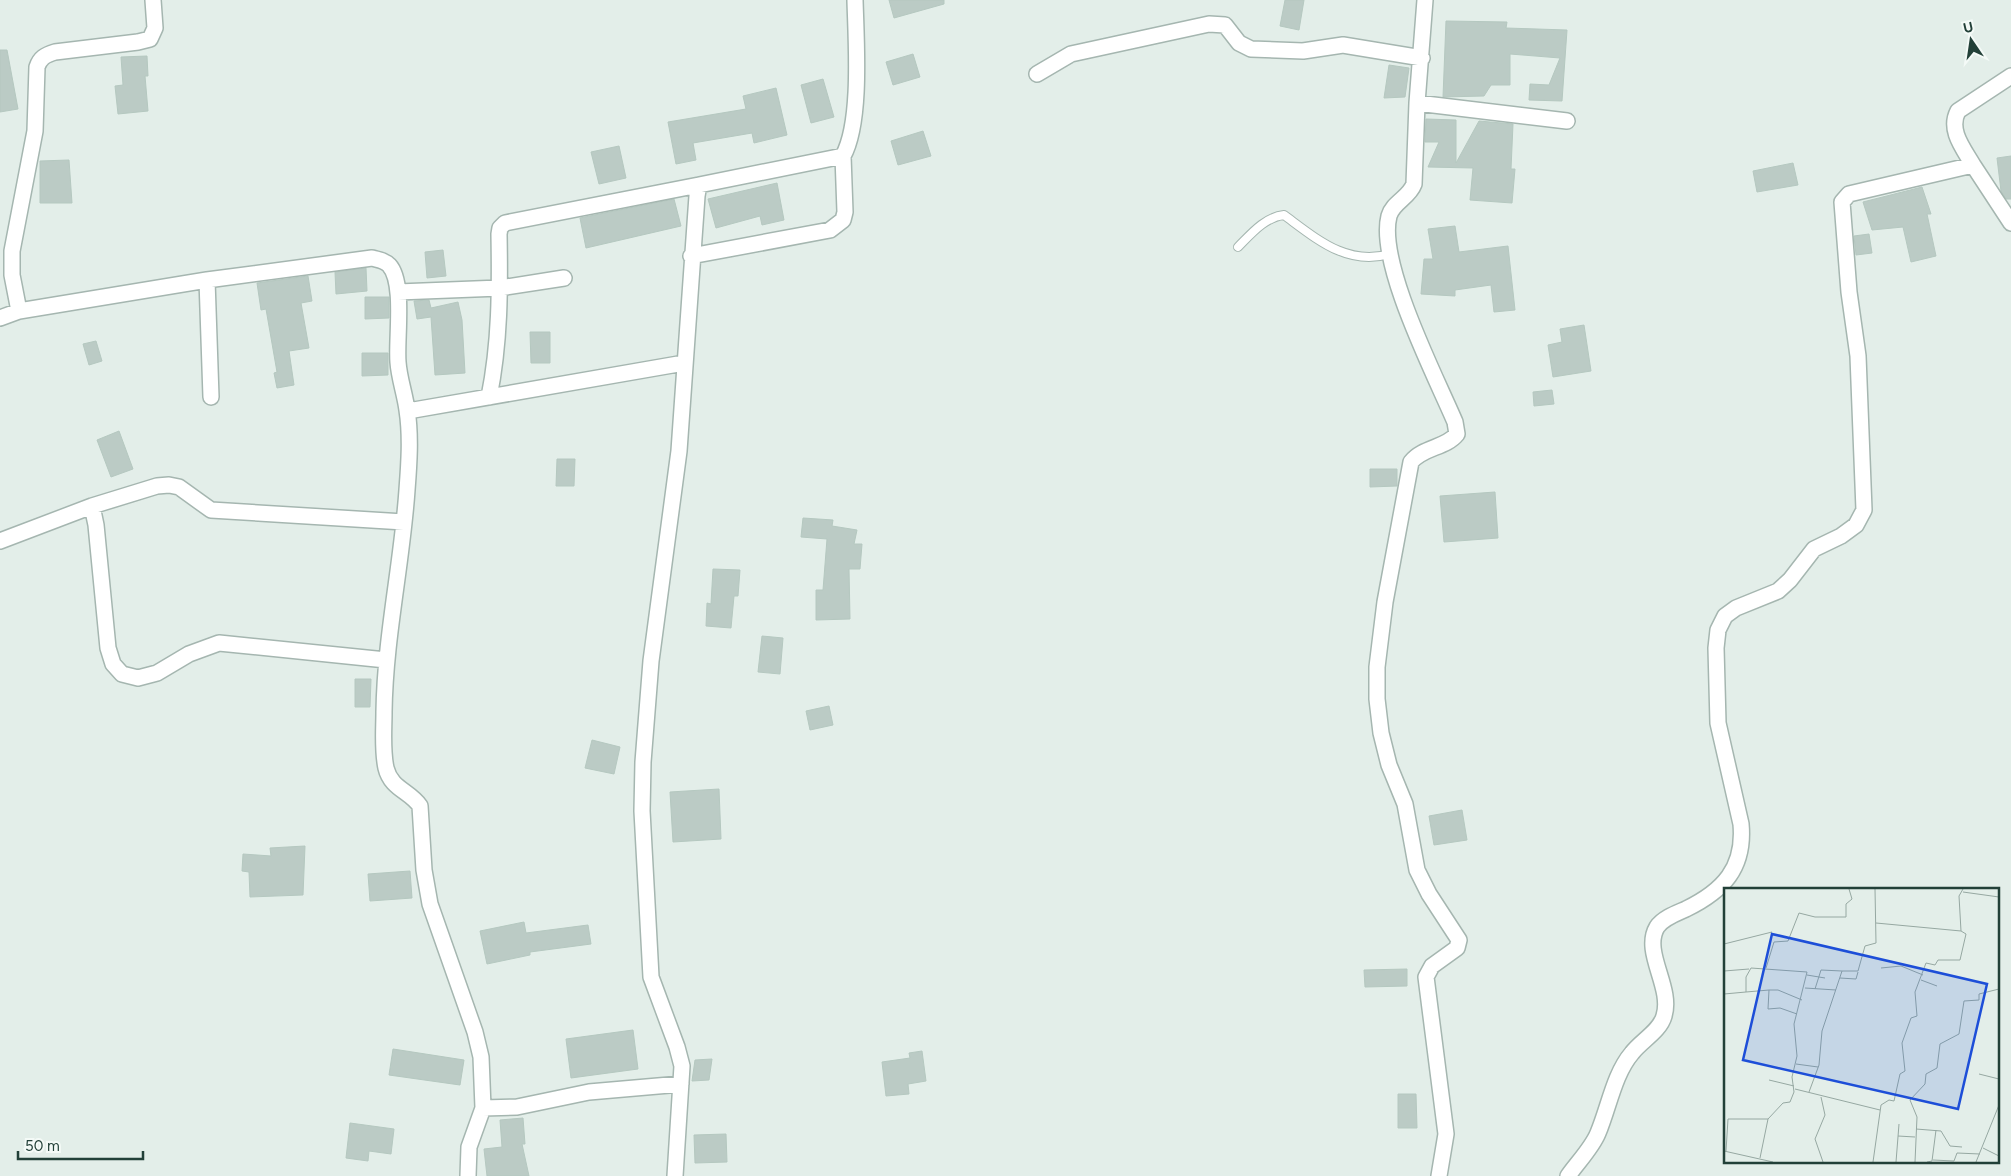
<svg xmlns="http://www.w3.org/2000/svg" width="2011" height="1176" viewBox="0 0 2011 1176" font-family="Figtree,sans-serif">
  <rect width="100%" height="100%" fill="#e3eee9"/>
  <path fill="#bbcbc5" stroke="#b5c8c0" d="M889,0H944V4L894,18Z
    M1285,0H1304L1299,30L1280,26Z
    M1446,21L1507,22L1506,28L1567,30L1562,101L1529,100L1530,84L1549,85L1560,58L1510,54V85H1491L1484,96L1443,97Z
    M0,50H7L18,109L0,112Z
    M913,54L920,77L893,85L886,62Z
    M147,56L148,76H145L148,111L118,114L115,86L123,85L121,57Z
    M1389,65L1409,68L1405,97L1384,98Z
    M823,79L834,117L811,123L801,85Z
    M776,88L787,135L754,143L752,133L693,143L696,160L676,164L668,122L746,109L743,96Z
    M1426,119L1456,120V163L1479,121L1513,124L1511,169H1515L1512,203L1470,200L1473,168L1428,167L1439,142H1425Z
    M923,131L931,156L898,165L891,141Z
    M619,146L626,178L599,184L591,152Z
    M2011,156V199H2006L2001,191L1997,158Z
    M69,160L72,203H40V161Z
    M1793,163L1798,185L1757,192L1753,171Z
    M777,183L784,220L762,225L760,216L716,228L708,199Z
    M1922,187L1931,214H1927L1936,256L1911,262L1903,227L1872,230L1863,202Z
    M674,199L681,226L586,248L580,218Z
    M1455,226L1459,252L1508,246L1515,310L1494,312L1491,285L1455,290V296L1421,294L1424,259H1433L1428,229Z
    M1869,234L1872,253L1856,255L1854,236Z
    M443,250L446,276L427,278L425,252Z
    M366,268L367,291L336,294L335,272Z
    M308,276L312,301L301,303L309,348L289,351L294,385L277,388L274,373L277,372L266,309L261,310L257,283Z
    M365,297H389V318L365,319Z
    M429,300L431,308L458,302L462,320L465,373L435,375L431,317L417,319L414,301Z
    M1584,325L1591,371L1553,377L1548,345L1562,342L1560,329Z
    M530,332H550V363H531Z
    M96,341L102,361L89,365L83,344Z
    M362,353H388V375L362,376Z
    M1552,390L1554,404L1534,406L1533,392Z
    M119,431L133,469L111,477L97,440Z
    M557,459H575L574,486H556Z
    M1370,469H1397V486L1370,487Z
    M1495,492L1498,538L1444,542L1440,496Z
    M803,518L833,520L832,526L857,530L854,544H862L860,569H849L850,619L816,620V590H823L827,539L801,537Z
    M713,569L740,570L738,596H734L731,628L706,626L707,603L711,604Z
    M762,636L783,638L780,674L758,672Z
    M355,679H371L370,707H355Z
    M829,706L833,725L810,730L806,711Z
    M592,740L620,747L614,774L585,768Z
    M719,789L721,839L673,842L670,792Z
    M1462,810L1467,840L1434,845L1429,816Z
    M305,846L303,895L250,897L249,872L242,871L243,854L271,856L270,848Z
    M410,871L412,898L370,901L368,874Z
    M524,922L526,933L588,925L591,944L530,952V955L487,964L480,931Z
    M1407,969V986L1365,987L1364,970Z
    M633,1030L638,1069L571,1078L566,1039Z
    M393,1049L464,1060L460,1085L389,1075Z
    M922,1051L926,1081L908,1084L909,1094L886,1096L882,1062L910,1058L909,1053Z
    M712,1059L709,1080L692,1081L695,1060Z
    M1398,1094H1416L1417,1128H1398Z
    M523,1118L525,1144H522L529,1176H487L484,1149L502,1147L500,1120Z
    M350,1123L394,1129L391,1154L369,1151L368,1161L346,1158Z
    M726,1134L727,1162L695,1163L694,1135Z"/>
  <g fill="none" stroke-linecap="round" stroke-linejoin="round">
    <g stroke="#a5b6b0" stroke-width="10">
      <path id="service" d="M1238,247C1251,234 1265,217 1284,215C1318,240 1347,266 1390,254"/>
    </g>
    <g stroke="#a5b6b0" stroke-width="18">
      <path id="minor" d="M1425,0L1417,103L1414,184C1409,198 1393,202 1389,216C1377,263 1436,377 1455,422L1457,434C1446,448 1423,447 1411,462L1385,602L1377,667V699L1381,733L1389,765L1405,804L1417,870L1429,894L1459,940L1457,948L1432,966L1426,977L1446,1134L1439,1176
        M1037,74L1071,54L1209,24L1225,25L1239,43L1251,49L1303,51L1343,45L1422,58
        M1417,103L1567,121
        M1973,165L2011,223
        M691,256L830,230L843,220L845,212L843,156
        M207,280L211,397
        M398,292L500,288L564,278
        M19,311L12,275V251L35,131L37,67C40,58 45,55 55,52L138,42L150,39L155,28L153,0
        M0,318L19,311L207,280L372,258C379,260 384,260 389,265C405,282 396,339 398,362C399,378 405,394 407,410C411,436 409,464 407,490C402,564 385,637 384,712C384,730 382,750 386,768C391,789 410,791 420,806L424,870L430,904L475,1032L481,1057L483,1108L469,1147L468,1176
        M489,397C500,343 500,289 499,234L500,228L505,223L699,185
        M408,411L684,363
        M92,506L157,486L169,485L179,487L211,510L404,522
        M0,541L92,506L96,525L108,648L113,664L122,674L138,678L157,673L189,654L219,643L386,660
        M483,1108L517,1107L589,1092L681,1084
        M675,1176L682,1066L677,1047L651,977L642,811L643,762L651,661L679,451L697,196L699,185L843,156C862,122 856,40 855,0
        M1568,1176C1577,1163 1592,1148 1598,1133C1609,1107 1614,1074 1632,1053C1641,1041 1660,1031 1664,1016C1673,987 1642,952 1657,927C1663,918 1677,913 1686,909C1723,891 1745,868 1741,824L1718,723L1716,648L1718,630L1725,616L1736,608L1778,591L1790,580L1814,549L1841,536L1856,525L1864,510L1858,356L1849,292L1842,202L1849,194L1973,165C1963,148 1948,130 1958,111L2011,76"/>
    </g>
    <use href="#service" stroke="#fff" stroke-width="8"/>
    <use href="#minor" stroke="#fff" stroke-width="15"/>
  </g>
  <g transform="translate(1724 888)">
    <rect width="275" height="275" fill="#e3eee9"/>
    <path fill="none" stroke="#96a8a2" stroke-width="1" d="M239,4L275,9M152,35L237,43M0,56L48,44M42,80L50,54L64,53L75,25L91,29H122V16L128,11L125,1M157,80L177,78L199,87M0,83L25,81M83,87L101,90M116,90L132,91L134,84M197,92L213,98M81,100L112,102M91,101L97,82L118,83M45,102H54L78,112M22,104L45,102L44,121L56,120L73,126M0,106L22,104V89L27,80L83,84L70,136L73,168L68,189L70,204L66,214L59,215L44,231L36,270M72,176L94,179M255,186L275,191M45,192L70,198M71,201L156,222M85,204L95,177L98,143L118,83H134L141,58L152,55L151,1M97,209L101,227L91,251L99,274M192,241L217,243L226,258L238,259M174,248L191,249M259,260L275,268M0,263L49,274M2,263L4,231H44M209,272L230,273L233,265L256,266M149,274L157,217L165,212L170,213L176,186L181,183L178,155L187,130L193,128L191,104L202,75L211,77L214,72H236L242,46L237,43L235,8L239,1M172,274L175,236M191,274L193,229L186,212L201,196L202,186L213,180L216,156L235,146L240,113L255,112V106L275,101M203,274L208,273L212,242M252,274L275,217"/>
    <path fill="#1d4ed8" fill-opacity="0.15" stroke="#1d4ed8" stroke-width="2.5" d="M48,46L263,96L234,221L19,172Z"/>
    <rect width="275" height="275" fill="none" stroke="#224038" stroke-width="2.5"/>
  </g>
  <g transform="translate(1971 40) rotate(347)" stroke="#f4faf7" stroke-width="4" paint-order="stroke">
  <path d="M0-4L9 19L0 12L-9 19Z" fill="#224038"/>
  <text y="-8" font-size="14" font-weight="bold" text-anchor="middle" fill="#224038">U</text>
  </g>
  <path d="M18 1151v8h125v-8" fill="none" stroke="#224038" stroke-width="2.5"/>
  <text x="25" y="1151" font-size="15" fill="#224038" stroke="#f4faf7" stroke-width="4" paint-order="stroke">50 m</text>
</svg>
